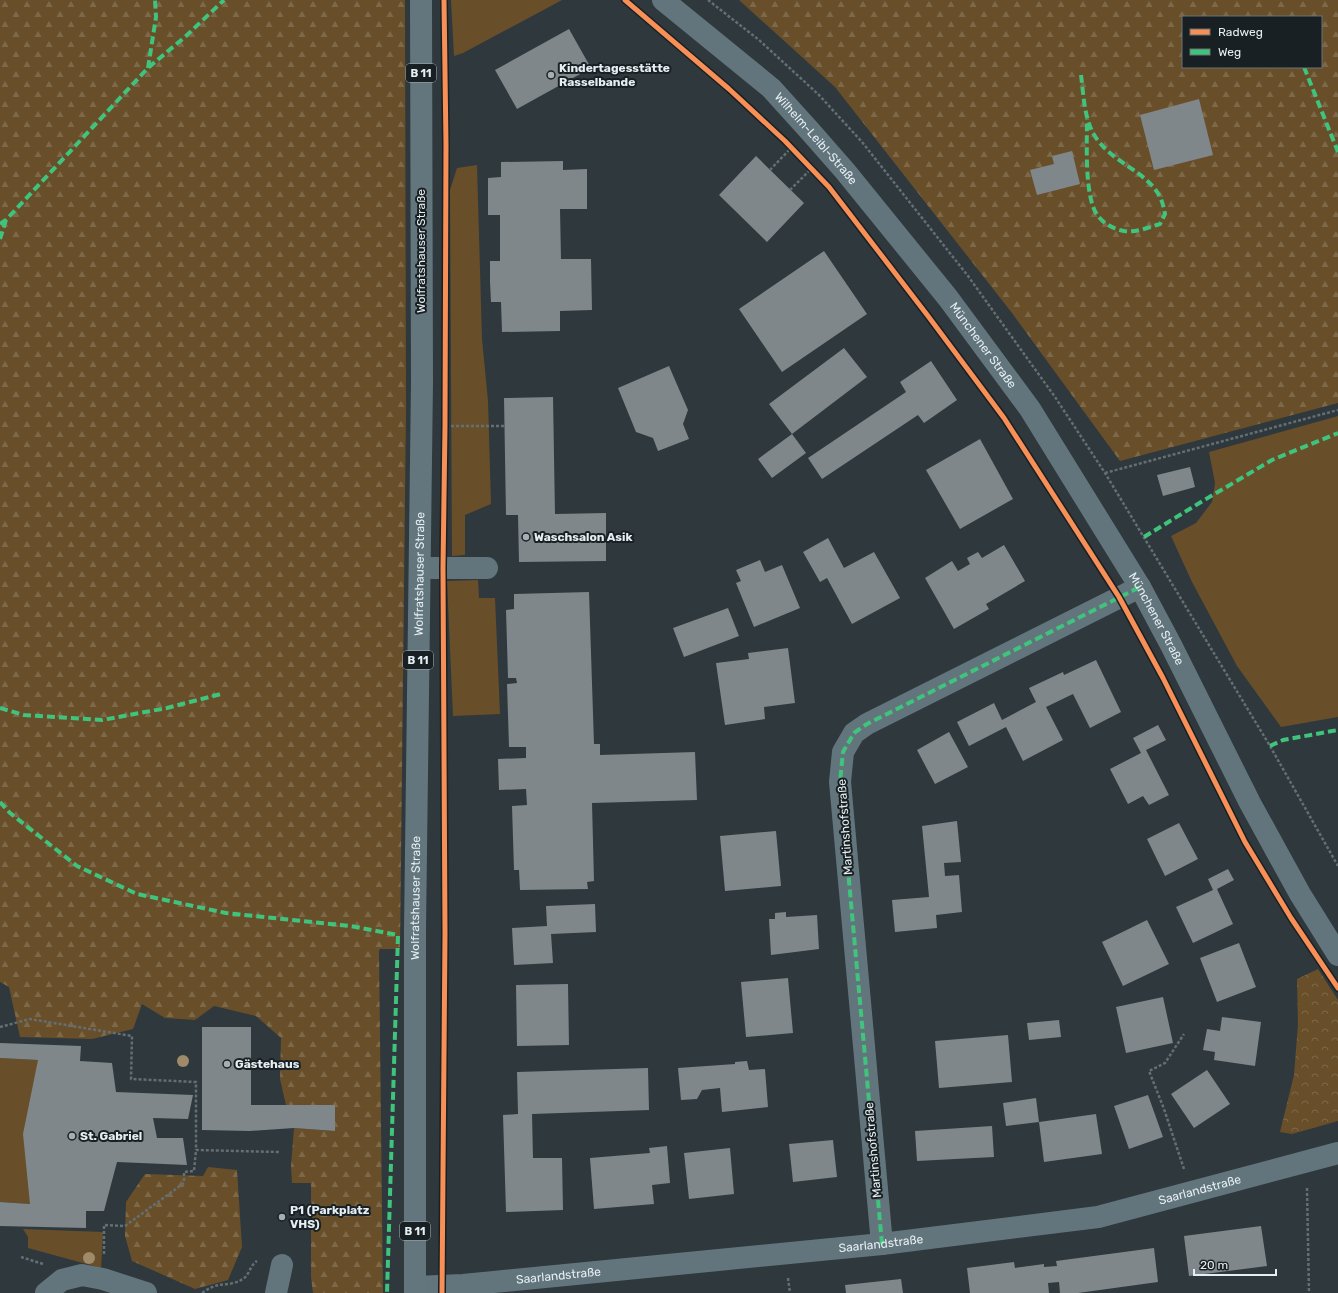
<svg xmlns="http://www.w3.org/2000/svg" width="1338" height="1293" viewBox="0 0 1338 1293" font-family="Rubik,sans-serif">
  <defs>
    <pattern id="forest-firs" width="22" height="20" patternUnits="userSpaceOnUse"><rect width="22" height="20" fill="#684f2a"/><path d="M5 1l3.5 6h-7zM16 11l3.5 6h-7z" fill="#7d6949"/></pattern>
    <pattern id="park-crowns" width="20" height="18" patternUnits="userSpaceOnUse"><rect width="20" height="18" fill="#684f2a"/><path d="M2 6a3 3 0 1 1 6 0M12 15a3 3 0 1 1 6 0" fill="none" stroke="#7d6949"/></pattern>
  </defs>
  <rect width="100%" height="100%" fill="#2f383c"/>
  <path fill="#684f2a" d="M451,0H562L463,53L454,56Z
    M477,165L482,339L488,401L491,504L465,515V555L452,556L450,190L457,168Z
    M1338,416V717L1281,727L1237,666L1192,582L1171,536L1196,523L1212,502L1215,483L1209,452Z
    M478,580L479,598H495L500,714L453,716L447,581Z
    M0,1058L38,1060L30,1204L0,1202Z
    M23,1229L103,1232L101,1268L28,1248V1237Z"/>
  <path fill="url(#forest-firs)" fill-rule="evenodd" d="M0,0H405L406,410L400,949H380L379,951L383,1293H313L311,1277V1183H292L291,1166L294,1128L334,1131L335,1105H286L280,1079L281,1038L256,1016L214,1006L195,1020L165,1018L142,1004L133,1029L92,1039L20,1037L9,987L0,982Z
    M739,0H1338V403L1120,461L1012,313L835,87ZM1183,17H1321V67H1183Z
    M208,1167L237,1170L242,1247L228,1280L195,1289L132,1261L125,1236L126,1202L145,1174L203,1176Z"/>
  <path fill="url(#park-crowns)" d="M1318,969L1338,1000V1121L1292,1134L1280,1132L1294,1075L1298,1024L1297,979Z"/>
  <path fill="#7f878b" d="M569,29L591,68L517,109L495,70Z
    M1199,99L1213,155L1154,170L1140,115Z
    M1072,151L1080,184L1037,195L1030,170L1054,164L1052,156Z
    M756,156L804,203L767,242L719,195Z
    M563,161V170L587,169V209H560L561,259H591L592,310L560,311V331L502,332L501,302H491L490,282V261H500V215H488V178L501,177V162Z
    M824,251L867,314L782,372L739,309Z
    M844,348L867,377L792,434L769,404Z
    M931,361L957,400L924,423L918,415L822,479L808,458L906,392L900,382Z
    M669,366L688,410L683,424L689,439L658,451L653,438L636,432L618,388Z
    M553,397L555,514L606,513V561L519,562L518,515H506L504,398Z
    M792,434L806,453L772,478L758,459Z
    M980,439L1013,499L960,529L926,470Z
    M1190,467L1195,487L1163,496L1157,475Z
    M828,538L844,568L874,552L900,598L852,624L827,578L820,582L803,552Z
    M1004,545L1025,581L986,604L989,609L954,629L925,578L952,561L958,571L970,564L967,558L978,552L982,558Z
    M760,560L765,572L782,565L800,608L754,627L736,583L741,581L736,570Z
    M589,592L594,744H600V755L695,752L697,800L592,803L594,881L587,882L588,889L520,890L519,870H514L512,806L527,805L526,789L499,790L498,759L526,758V747H509L507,684L517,683L516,678H508L506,610L514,609V594Z
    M728,608L739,636L684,657L673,628Z
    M788,648L795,703L764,707L765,719L725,725L716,663L749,659L748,653Z
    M1096,660L1121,712L1090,728L1073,694L1046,707L1063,740L1023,761L1006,727L969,746L957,722L994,703L1002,720L1036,702L1029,688L1063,672L1064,675Z
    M1158,725L1166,740L1146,750L1169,795L1149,805L1143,796L1128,804L1110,769L1141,753L1133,738Z
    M949,732L968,767L935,784L917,750Z
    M957,821L961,862L944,863L945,876L959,875L962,912L936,915L937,928L895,932L892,900L929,897L922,826Z
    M1179,823L1198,859L1165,876L1147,839Z
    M776,831L781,886L725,891L720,836Z
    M1228,869L1234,880L1217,889L1233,924L1193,943L1176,907L1213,890L1208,879Z
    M595,904L596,932L551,934L553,963L514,965L512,928L547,926L546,906Z
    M786,912V917L817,915L819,949L771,955L769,919H775V913Z
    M1147,920L1169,964L1123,986L1102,942Z
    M1239,943L1256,987L1217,1002L1200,958Z
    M788,978L793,1033L746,1037L741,982Z
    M568,984L569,1045L517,1046L516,985Z
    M1163,997L1173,1043L1126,1053L1116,1007Z
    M1222,1017L1261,1022L1255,1066L1214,1060L1215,1052L1203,1050L1207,1029L1220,1031Z
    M1059,1020L1061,1037L1029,1040L1027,1023Z
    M202,1027H251V1105H335V1131L294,1128L250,1131L202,1130Z
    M1008,1035L1012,1082L939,1088L935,1041Z
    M0,1043L81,1046L80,1061L112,1063L116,1092L193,1095L188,1119L153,1118L157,1138H183L187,1165L117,1162L104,1211H86V1228L0,1226V1202L30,1204L23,1134L38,1060L0,1058Z
    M747,1061L749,1070L765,1069L768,1107L722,1112L720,1088L702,1090L697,1099L681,1100L678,1068L735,1064V1062Z
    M648,1068L649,1110L532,1114L533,1158H562L563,1210L506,1212L503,1115L518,1114L517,1072Z
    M1207,1070L1230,1104L1194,1128L1171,1094Z
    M1148,1095L1163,1137L1129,1149L1114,1106Z
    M1036,1098L1039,1122L1006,1126L1003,1103Z
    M1096,1114L1102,1154L1044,1162L1039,1122Z
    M992,1126L994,1157L917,1161L915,1131Z
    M833,1140L837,1177L793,1182L789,1144Z
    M667,1146L670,1183L652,1185L654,1204L594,1209L590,1158L650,1153L649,1148Z
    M730,1148L734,1194L689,1199L684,1153Z
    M1261,1226L1267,1266L1189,1276L1184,1236Z
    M1154,1248L1158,1282L1078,1293H1060L1059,1282L1048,1283L1049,1293H970L967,1268L1014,1262L1015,1268L1044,1264V1267L1057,1266L1056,1261Z
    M901,1279L903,1293H846L845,1285Z"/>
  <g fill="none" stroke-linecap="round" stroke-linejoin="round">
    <path stroke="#636f73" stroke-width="2.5" stroke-dasharray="3 2" stroke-linecap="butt" d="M708,0L759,40L819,95L862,142L968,276L1055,397L1105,473L1270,746L1338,866
      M770,170L791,148
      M790,190L811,169
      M446,426H504
      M1105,473L1338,410
      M0,1027L30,1019L132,1036L131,1079L196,1082V1150
      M1184,1169L1164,1109L1149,1071L1165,1063L1184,1034
      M1307,1188L1309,1293
      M104,1254V1225L125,1226L184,1183V1172L194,1171L196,1150L279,1152
      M21,1257L43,1264
      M788,1278L790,1293
      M202,1293C208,1289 213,1286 219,1285C226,1284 235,1284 241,1280C250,1276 249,1266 257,1261"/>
    <g stroke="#63757c" stroke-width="22">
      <path id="s1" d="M663,0L771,88L809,130L845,171L948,298L1030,409L1140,587L1171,645L1250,803L1300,894L1338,955"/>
      <path d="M420,568H487"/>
      <path d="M882,1244L840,782L843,752L854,733L867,724L1140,587"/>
      <path id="s2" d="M415,1287L463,1285L882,1244L1098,1217L1338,1153"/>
      <path d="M46,1293L62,1280L82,1275L103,1279L146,1293"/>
      <path d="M276,1293L282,1265"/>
    </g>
    <path stroke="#63757d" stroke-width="22" id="s3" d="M415,1293V930L422,382L421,0"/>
    <path stroke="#40c37c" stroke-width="4" stroke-dasharray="8 4" stroke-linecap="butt" d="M1304,67L1338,152
      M148,68L156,17L155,0
      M1081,75C1084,98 1084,125 1100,143C1118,165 1149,173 1161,199C1163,204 1164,209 1165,214L1160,224C1149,227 1136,233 1124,231C1114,229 1104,224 1098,216C1084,199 1087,141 1087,119
      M0,224L6,220L148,68L186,36L224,0
      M0,239L6,220
      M1144,537L1201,502L1272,460L1338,433
      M0,708L24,715L102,720L167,708L221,694
      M1270,746L1283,740L1338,730
      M0,802L10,813L77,866L137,894L226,913L350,926L398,935L387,1293
      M882,1244L840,782L843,752L854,733L867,724L1140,587"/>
    <g stroke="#192023" stroke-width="8">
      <path id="cycleway" d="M625,0L729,89L785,141L829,187L928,316L1004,418L1119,597L1163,678L1245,842L1291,918L1338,988
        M442,1293L445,934L443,568L445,426L446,144L444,0"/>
    </g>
    <use href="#cycleway" stroke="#f78f57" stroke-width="5"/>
  </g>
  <g fill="#9f8a6a">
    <circle cx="183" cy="1061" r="6"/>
    <circle cx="89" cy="1258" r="6"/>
  </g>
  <g fill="#a5afb3" stroke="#192023" stroke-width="1.5">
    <circle cx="551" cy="75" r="4"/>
    <circle cx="526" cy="537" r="4"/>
    <circle cx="227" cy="1064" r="4"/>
    <circle cx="72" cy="1136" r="4"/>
    <circle cx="282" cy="1217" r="4"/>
  </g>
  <g text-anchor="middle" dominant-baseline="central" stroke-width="4" stroke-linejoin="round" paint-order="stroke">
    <g fill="#192023" stroke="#a8b1b5" stroke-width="1">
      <rect x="406" y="64" width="30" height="18" rx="3"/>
      <rect x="403" y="651" width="30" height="18" rx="3"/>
      <rect x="400" y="1222" width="30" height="18" rx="3"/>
    </g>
    <g font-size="11" font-weight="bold" fill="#e5eff3">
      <text x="421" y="73">B 11</text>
      <text x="418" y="660">B 11</text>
      <text x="415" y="1231">B 11</text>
    </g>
    <g font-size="12" font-weight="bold" fill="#e5eff3" stroke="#192023" text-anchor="start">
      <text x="559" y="68">Kindertagesstätte<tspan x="559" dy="14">Rasselbande</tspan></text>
      <text x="534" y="537">Waschsalon Asik</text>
      <text x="235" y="1064">Gästehaus</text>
      <text x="80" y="1136">St. Gabriel</text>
      <text x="290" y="1210">P1 (Parkplatz<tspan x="290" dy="14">VHS)</tspan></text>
    </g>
    <g font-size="12" fill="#e5eff3" stroke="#192023">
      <text stroke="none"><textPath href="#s1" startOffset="207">Wilhelm-Leibl-Straße</textPath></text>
      <text transform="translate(421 251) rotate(-90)">Wolfratshauser Straße</text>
      <text stroke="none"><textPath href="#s1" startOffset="473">Münchener Straße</textPath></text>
      <text stroke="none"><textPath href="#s3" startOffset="719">Wolfratshauser Straße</textPath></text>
      <text stroke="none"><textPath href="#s1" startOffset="797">Münchener Straße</textPath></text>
      <text transform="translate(845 827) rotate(-94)">Martinshofstraße</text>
      <text stroke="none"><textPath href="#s3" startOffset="395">Wolfratshauser Straße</textPath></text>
      <text transform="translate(873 1150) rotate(-95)">Martinshofstraße</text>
      <text stroke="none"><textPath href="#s2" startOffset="792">Saarlandstraße</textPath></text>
      <text stroke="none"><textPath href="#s2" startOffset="468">Saarlandstraße</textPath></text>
      <text stroke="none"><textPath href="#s2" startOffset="144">Saarlandstraße</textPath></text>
    </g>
  </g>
  <rect x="1182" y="16" width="140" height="52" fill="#192023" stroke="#6b7376"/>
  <rect x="1190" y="29" width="20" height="6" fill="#f78f57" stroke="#6b7376"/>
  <text x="1218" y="36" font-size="12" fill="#e5eff3">Radweg</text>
  <rect x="1190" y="49" width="20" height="6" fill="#40c37c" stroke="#6b7376"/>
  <text x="1218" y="56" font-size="12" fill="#e5eff3">Weg</text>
  <path d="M1194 1269v6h82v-6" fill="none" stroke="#e5eff3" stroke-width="2"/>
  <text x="1200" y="1269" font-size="12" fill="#e5eff3" stroke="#192023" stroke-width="3" paint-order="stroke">20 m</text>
</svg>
